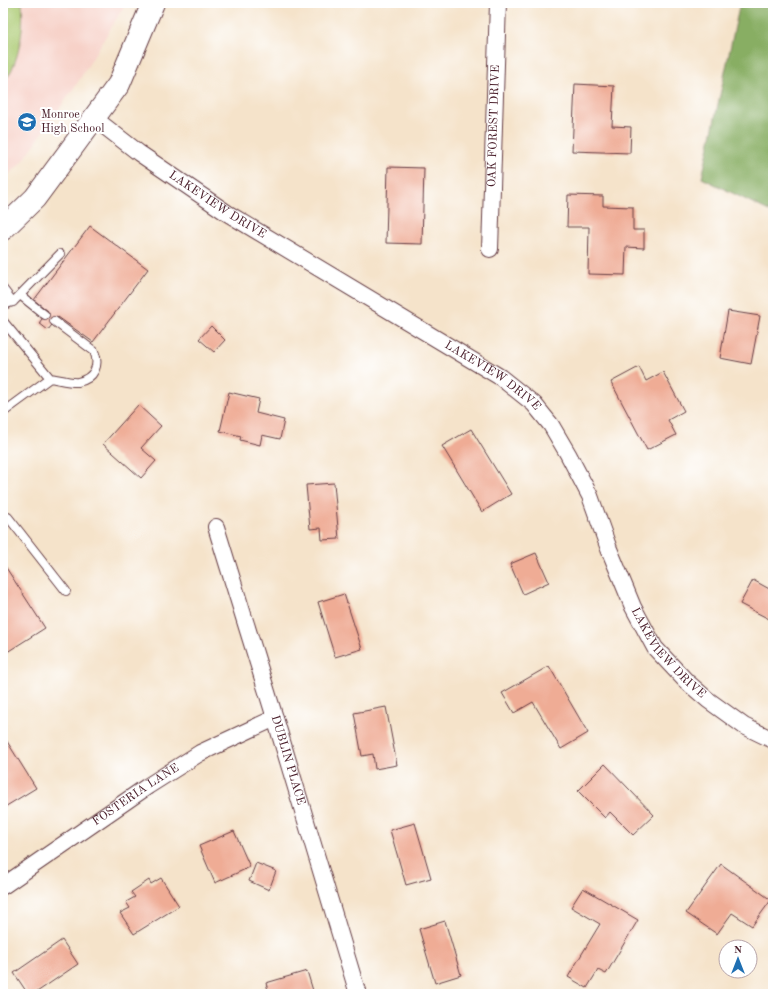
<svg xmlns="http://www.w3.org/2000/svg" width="776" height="997" viewBox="0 0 776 997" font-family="'Old Standard TT',serif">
  <rect width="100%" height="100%" fill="#fff"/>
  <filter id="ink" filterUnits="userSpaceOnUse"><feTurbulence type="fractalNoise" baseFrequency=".025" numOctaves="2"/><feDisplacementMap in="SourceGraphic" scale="8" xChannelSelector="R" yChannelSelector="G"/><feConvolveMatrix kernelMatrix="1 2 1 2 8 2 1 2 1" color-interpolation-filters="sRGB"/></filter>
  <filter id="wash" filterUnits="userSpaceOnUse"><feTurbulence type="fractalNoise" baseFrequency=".012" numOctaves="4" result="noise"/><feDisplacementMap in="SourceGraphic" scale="16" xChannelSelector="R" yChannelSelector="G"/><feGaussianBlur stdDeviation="0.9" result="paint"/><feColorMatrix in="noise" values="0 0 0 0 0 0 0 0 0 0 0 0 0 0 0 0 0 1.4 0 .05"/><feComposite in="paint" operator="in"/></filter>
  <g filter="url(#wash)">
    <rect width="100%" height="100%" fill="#f5e3ca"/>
    <path fill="#f7d1c8" d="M3,3H126L78,82L23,161L3,180Z"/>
    <path fill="#abca72" stroke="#7a744e" d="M3,3H22C24,23 21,50 12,69C10,74 6,78 3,83Z"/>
    <path fill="#88ae64" stroke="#696648" d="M740,3H773V213L702,178Z"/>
    <g id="blocks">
      <path fill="#efac95" d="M575,84L614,86L612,126L631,127L630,153L572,151Z
        M388,167L424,168L422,244L386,243Z
        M568,195L603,196V206L633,207V230H644V248L626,247L625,275L588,274L589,227H567Z
        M90,226L148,269L93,342L58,317L48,330L39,323L48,311L34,300Z
        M728,311L760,316L751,364L720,358Z
        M211,326L225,340L214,352L199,339Z
        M639,367L646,381L663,372L684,411L668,420L676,435L647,450L611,382Z
        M229,392L259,399L256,413L284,420L280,439L262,435L260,445L240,440L241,436L220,431Z
        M138,405L161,426L141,448L156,461L141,478L103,444Z
        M471,429L511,494L482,512L442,446Z
        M334,483L339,539L322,540L321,528L310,529L306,485Z
        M536,553L549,582L523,594L510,564Z
        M3,563L45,628L4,654L3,652Z
        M753,580L773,591V621L740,604Z
        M344,594L362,649L335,657L318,602Z
        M549,666L588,733L561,749L533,702L514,713L502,693Z
        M386,707L397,765L375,769L373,754L362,756L354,713Z
        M3,735L36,788L3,808Z
        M605,764L654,815L633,835L610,812L605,818L578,791Z
        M415,823L431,878L406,885L390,830Z
        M234,831L250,867L215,883L199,846Z
        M256,863L276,871L269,890L249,881Z
        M721,864L771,900L752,926L732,913L717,934L686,913Z
        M161,878L179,906L134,934L120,913L130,908L126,902L135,897L131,892L149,880L151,884Z
        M583,888L638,920L606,974L598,970L587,988L568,977L600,924L571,907Z
        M445,921L461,975L435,983L419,929Z
        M62,940L78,964L34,994H28L14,973Z
        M307,971L314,994H269L266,983Z"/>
    </g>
  </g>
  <g filter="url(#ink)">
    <use href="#blocks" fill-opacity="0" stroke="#643c43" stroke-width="1"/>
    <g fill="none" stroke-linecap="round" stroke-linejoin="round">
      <g stroke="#643c43" stroke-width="10">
        <path id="lane" d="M3,289L13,302L60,254
          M20,295L45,315
          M3,305L13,302
          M3,321L50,378C57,379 72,383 78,382C95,378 100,365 94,351L54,321
          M3,411H5L50,378
          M3,518L8,517L66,591"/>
      </g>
      <g stroke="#643c43" stroke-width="18">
        <g id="street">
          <path id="s1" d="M94,118L139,153L227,213L500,377L534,404L551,425L568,454L590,496L609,549L633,607L655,648L686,681L708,700L744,726L773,740"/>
          <path id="s2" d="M490,249L498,3"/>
          <path id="s3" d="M216,527L275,718L358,994"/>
          <path id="s4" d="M3,886L148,786L200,753L275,718"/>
        </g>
      </g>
      <g stroke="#643c43" stroke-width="24">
        <path id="secondary" d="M3,229L35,198L119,84L153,3"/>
      </g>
      <use href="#lane" stroke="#fff" stroke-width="8"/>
      <use href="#street" stroke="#fff" stroke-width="16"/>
      <use href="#secondary" stroke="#fff" stroke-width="22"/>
    </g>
  </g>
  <defs>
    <g id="school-disc" transform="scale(1)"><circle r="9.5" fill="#1f6fb2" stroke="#fff"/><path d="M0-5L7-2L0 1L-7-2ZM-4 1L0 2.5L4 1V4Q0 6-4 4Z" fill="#fff"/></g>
  </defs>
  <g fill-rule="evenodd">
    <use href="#school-disc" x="27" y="122"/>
  </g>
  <g text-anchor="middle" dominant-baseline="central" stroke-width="4" stroke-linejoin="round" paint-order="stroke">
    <g font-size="12" fill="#4a1f2b" stroke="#fff" text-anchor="start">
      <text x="41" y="115">Monroe<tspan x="41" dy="14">High School</tspan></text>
    </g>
    <g font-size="12" fill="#4a1f2b" stroke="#fff">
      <text stroke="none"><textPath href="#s2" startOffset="123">OAK FOREST DRIVE</textPath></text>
      <text stroke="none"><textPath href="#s1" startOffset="151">LAKEVIEW DRIVE</textPath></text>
      <text stroke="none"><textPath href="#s1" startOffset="475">LAKEVIEW DRIVE</textPath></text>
      <text stroke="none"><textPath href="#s1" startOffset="811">LAKEVIEW DRIVE</textPath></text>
      <text stroke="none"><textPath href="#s3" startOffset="244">DUBLIN PLACE</textPath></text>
      <text stroke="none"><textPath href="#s4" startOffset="161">FOSTERIA LANE</textPath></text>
    </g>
  </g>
  <rect width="776" height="997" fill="none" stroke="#fff" stroke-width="16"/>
  <g transform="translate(738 959)"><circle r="19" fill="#ffffff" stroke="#b7a5aa"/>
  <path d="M0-3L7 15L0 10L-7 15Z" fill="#1f6fb2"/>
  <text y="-6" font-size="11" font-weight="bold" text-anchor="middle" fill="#4a1f2b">N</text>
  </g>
</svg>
